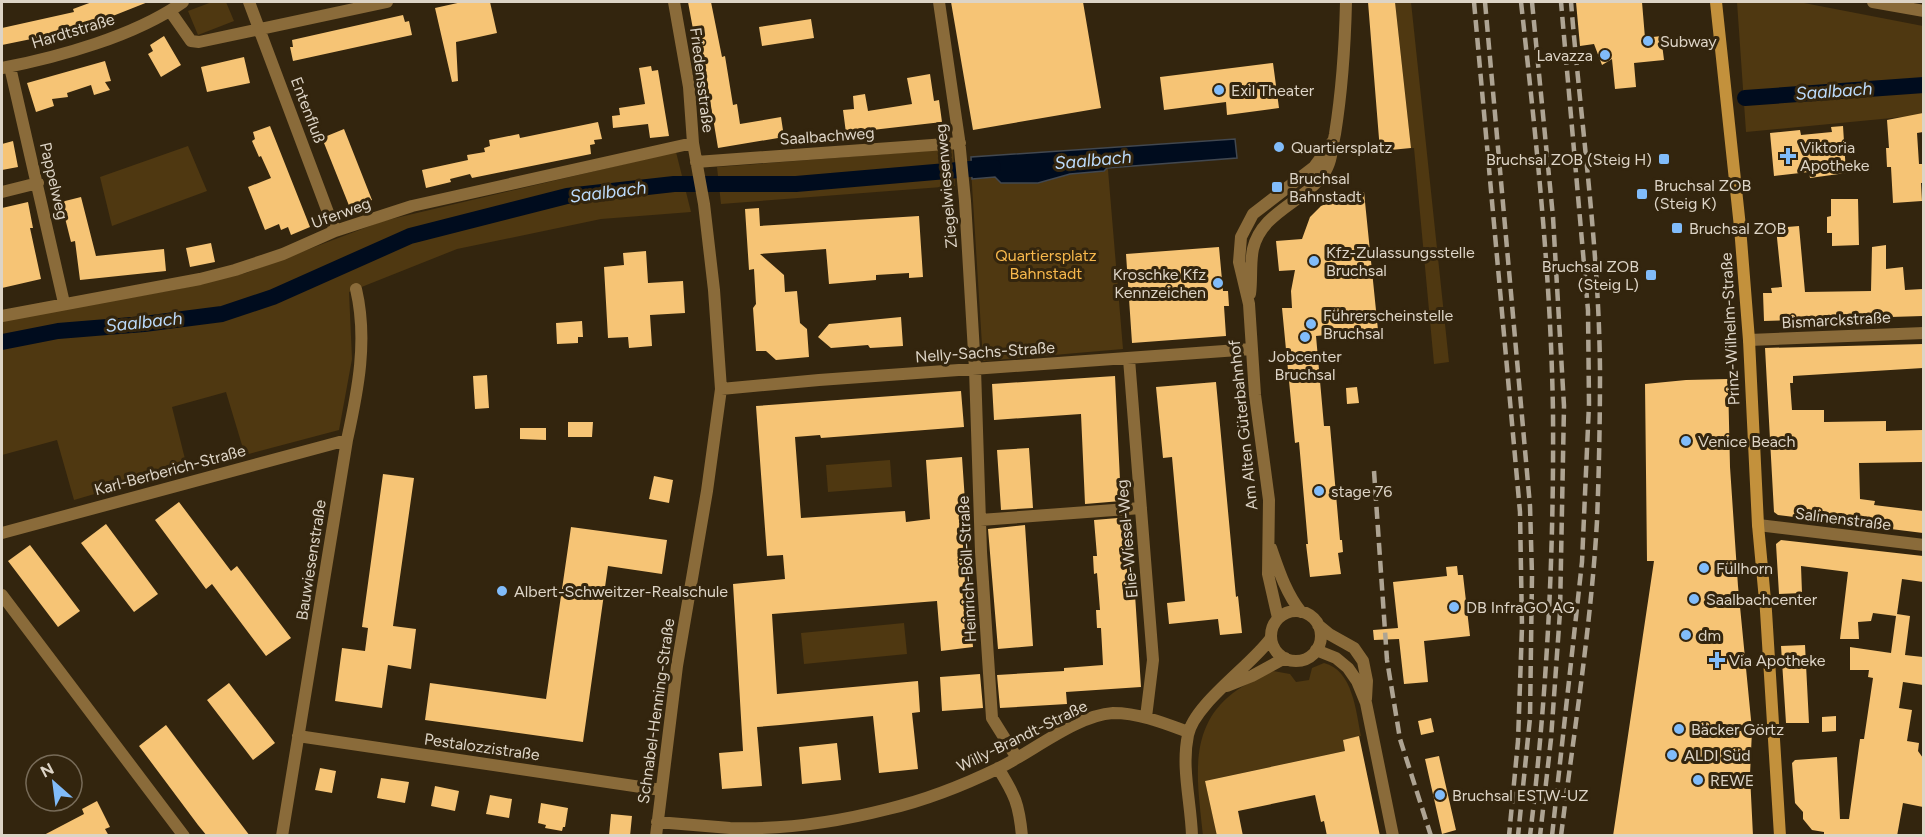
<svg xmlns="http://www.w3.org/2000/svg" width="1925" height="837" viewBox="0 0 1925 837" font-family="Figtree,sans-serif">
  <rect width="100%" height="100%" fill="#33250e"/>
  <path fill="#4f3811" d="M212,2H226L234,21L198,35L188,11Z
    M1395,2H1411L1449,362L1434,364L1414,148H1411Z
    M1737,2H1799L1923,26V115L1746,132Z
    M188,146L207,191L112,226L100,177Z
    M953,149L955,186L721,204L717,167Z
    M676,152L691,212L601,219L457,249L349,292L352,359L339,430L245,455L226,392L172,407L187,467L74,500L57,440L2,455V320L179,289L246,273L383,221Z
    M1107,158L1123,349L983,361L971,169Z
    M890,460L892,487L828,492L826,465Z
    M904,623L907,654L804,664L801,633Z
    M1324,663C1353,670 1356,712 1361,736L1343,740L1345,751L1205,781L1217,835L1203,836C1198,784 1186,729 1233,693C1245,684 1260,678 1273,671L1290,674L1296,682L1309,680L1312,668Z"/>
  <path fill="#000c1e" stroke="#424850" stroke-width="1.5" d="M1235,139L1237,158L1107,168L1104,171L1070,174L1038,183H1001L995,177L972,179L971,157Z"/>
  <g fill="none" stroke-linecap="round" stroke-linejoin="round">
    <path stroke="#000c1e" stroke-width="16" d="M1745,98L1924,85
      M2,342L58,331L144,324L222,314L273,297L410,236L567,196L674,184H796L993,167"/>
  </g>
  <path fill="#f6c475" d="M92,2H148L80,29L2,45V28L74,12L73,9Z
    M462,2H490L497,33L456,42L458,81L452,82L435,8Z
    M688,2H711L722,57L725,56L733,105L737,104L740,124L781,117L784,137L718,148L700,40H695Z
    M951,2H1083L1101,108L973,130Z
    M1368,2H1395L1411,148L1380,151Z
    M1576,2H1642L1645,38L1661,36L1664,60L1634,63L1636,87L1615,89L1612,59L1602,65L1594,44L1580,46Z
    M403,15L405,22L409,21L412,35L293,61L290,47H293L292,40Z
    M811,19L814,38L762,46L759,27Z
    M164,36L181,65L161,77L148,54L153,51L150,45Z
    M244,57L250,83L207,92L201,67Z
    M105,61L111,81L105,82L110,90L94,95L91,85L67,93L68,97L52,99L54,106L36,112L27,83Z
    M1273,63L1279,108L1227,115L1226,102L1164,110L1160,77Z
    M651,66L652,71L658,70L669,136L650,138L648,124L613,128L612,116L620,115L619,108L645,104L639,68Z
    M930,74L934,101L939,100L942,122L846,133L843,110L854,109L853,96L865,94L868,111L912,104L907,78Z
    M1923,113V132L1917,133L1919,164H1923V183H1921L1922,201L1893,203L1891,167H1887L1886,148H1889L1887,120Z
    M598,122L602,139L594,140L595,144L590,145L591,154L472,178L470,174L450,179L451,182L426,188L422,170L468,160L467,155L485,152L484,148L490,146L489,140L519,134L520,138Z
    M270,126L310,227L291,235L288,227L281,230L279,224L265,230L248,187L271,178L261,156L259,157L252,141L255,139L253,132Z
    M1843,126L1846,173L1810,178L1809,172L1774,176L1770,133L1800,130L1801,135L1832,132L1831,127Z
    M344,129L372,200L350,208L322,138Z
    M13,141L18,167L2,170V144Z
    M1364,192L1378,330L1316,336L1324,426H1330L1340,540H1342L1343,552L1338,553L1341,574L1310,577L1306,544H1308L1299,442L1295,443L1282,308H1292L1291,291L1295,270L1279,271L1276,241L1302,239L1310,217L1321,206L1335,200L1334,195Z
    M81,197L96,256L164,249L166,271L80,280L75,241L71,242L61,202Z
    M1831,199H1858L1859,245L1832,246V233H1827V217L1831,216Z
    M28,202L33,228H30L41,279L2,288V208Z
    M759,208L760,226L919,216L923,277L909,278V273L876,275V280L829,284L826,249L760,254L784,275L785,292L797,291L800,323L807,329L809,357L776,360L766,351H756L753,308L756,304L754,269L749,270L745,209Z
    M1799,226L1805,292L1871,291L1872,247L1886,245V269L1903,267L1905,290L1923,289V316L1764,321L1763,293H1772L1771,288L1782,287L1776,228Z
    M211,243L215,262L190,267L186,248Z
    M1219,247L1223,291H1228L1229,306H1224L1226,336L1132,343L1126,254Z
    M646,251L648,283L683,281L685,313L650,315L652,346L629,348L628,337L608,338L604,267L624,265L623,253Z
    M901,317L903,346L870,348L868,345L831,348L818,337L829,324Z
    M582,321L583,337H578V343L557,344L556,323Z
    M1923,344V368L1793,376V383H1790L1792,410H1824V422L1886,421V431L1923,430V462L1859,463L1860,499L1875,501L1874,505L1923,511V533L1778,515L1774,512L1765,348Z
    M487,375L489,408L475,409L473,376Z
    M1115,376L1121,501L1085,504L1081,414L994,420L992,384Z
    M1728,379L1730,467L1738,586L1752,730L1750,775L1753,836H1613L1654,561H1647L1645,384L1686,380Z
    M1216,382L1236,597L1238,596L1242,633L1220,635L1218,619L1169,624L1167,603L1185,601L1172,457L1163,458L1156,387Z
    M1357,387L1359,403L1347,404L1346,388Z
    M961,391L964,427L821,438L820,435L795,437L801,518L905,511L906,522L930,519L926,460L962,457L967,531L972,530V541L964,542L973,647L941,651L937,601L772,614L777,694L918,681L920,712L912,713L918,769L879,773L873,716L780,725L757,727L762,786L722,789L719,753L743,751L733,584L785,579L783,555L767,556L756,406Z
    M568,422H593L592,437H568Z
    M520,428H546V440L520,439Z
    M1029,448L1033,508L1001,510L997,450Z
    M383,474L414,478L393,626L416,629L411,669L388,665L382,708L335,701L342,648L365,651L368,628L362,627Z
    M654,476L673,480L669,503L649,499Z
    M179,502L231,571L237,566L291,638L266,656L212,584L206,589L155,520Z
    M1130,517L1141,687L1066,692L1067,704L1000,708L997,675L1064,671V668L1103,665L1101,628H1097L1096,610H1100L1097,573L1094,574L1093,556H1097L1094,520Z
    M106,524L158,594L134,612L81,543Z
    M1025,525L1033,646L998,649L988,529Z
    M571,527L667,540L662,574L608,566L583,742L425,720L430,683L546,699Z
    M1781,540L1923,556V582L1902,579L1897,614L1910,616L1905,655L1923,657V685L1903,682L1899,708L1912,710L1907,741L1919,743L1918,751L1923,758V807L1903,803L1897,836H1824V832L1812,830L1803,819V812L1795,803L1792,763L1795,760L1837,757L1840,819H1849L1860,739H1864L1873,678L1868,677L1869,670H1850V647L1891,653L1896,616L1873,613L1871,621L1858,622L1859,639H1840L1848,572L1801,566L1802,593L1779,594L1776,544Z
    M30,545L80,611L58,627L8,561Z
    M1457,566L1458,575H1463L1470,636L1424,641L1428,682L1404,684L1399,639L1374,640L1373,630L1398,628L1393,582L1447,576L1446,567Z
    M1805,645L1809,723H1786L1781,646Z
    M980,674L983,708L942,711L940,677Z
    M229,683L275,743L253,760L207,700Z
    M1836,716V731L1822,732V717Z
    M1431,718L1434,732L1421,735L1418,721Z
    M166,725L196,765L250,836H207L198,825L139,746Z
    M1359,736L1380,836H1327L1324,821L1321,822L1315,795L1238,811L1243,836H1217L1205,781L1345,751L1343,740Z
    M837,743L841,780L802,784L799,747Z
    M1439,756L1456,830L1442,834L1425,759Z
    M320,768L336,771L332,793L315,790Z
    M381,778L409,782L405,803L377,798Z
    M435,786L459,791L455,811L431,806Z
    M490,795L512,799L509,818L486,814Z
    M97,801L110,827L105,829L109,836H42L84,814L82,809Z
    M541,803L568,808L565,827H563L562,831L545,828L546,825L538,823Z
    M611,814L632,816L630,836H609Z"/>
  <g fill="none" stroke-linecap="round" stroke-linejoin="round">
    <path stroke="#8a6b3a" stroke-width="12" d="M249,2L335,231
      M939,2L959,139L965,201L975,369L981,552L992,718L1017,758
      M1873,2L1924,11
      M170,11L191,41L199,42L387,2
      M10,67L64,303
      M2,68C59,57 135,36 183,2
      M696,162L960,143
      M2,192L38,183
      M1250,294C1252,280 1250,263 1253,249C1262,211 1304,203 1324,173C1332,162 1332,147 1335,134C1342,90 1345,46 1346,2
      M2,316L200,279L235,270L283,254L335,231L412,206L693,143
      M1749,340L1924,333
      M1129,359L1153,660L1146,717
      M721,389L819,380L1252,349
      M980,520L1141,508
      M1758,525L1924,545
      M2,533L347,440
      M1271,548C1279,571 1286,593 1301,612
      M2,595L184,836
      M1271 636a25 25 0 1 1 50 0a25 25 0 1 1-50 0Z
      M1278,618L1268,574L1269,500L1255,395L1249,304L1239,262L1241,237L1253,214L1314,167L1333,141
      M1318,625L1329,634L1354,648L1363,661L1367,681L1366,699
      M1316,650L1336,658L1348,668L1357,681L1366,703L1393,836
      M1227,686L1252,676L1285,658
      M298,736L661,790
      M998,768C1015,795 1019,804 1022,836
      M657,822C681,824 706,826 730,828C783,830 837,822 888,809C926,800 964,785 999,768C1032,752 1077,715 1113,713C1139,713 1164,723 1188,732
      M282,836L347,440C358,390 368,340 356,289
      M656,836L677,666L707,491L721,389L714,290L704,204L693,143L689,87L674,2
      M1192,836C1191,802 1181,768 1188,735C1194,704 1252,665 1271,638"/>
    <path stroke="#c3913c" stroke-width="12" d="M1716,2L1740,227L1749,340L1758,525L1766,611L1780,836"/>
    <path stroke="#aea493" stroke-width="4.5" stroke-dasharray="12 6" stroke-linecap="butt" d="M1474,2L1520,512L1522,627L1518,741L1509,836
      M1485,2L1530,506L1532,575L1530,718L1518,836
      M1521,2C1536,138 1551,276 1553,414C1554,554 1547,696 1530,836
      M1532,2L1553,217L1564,406L1560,612L1551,739L1540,836
      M1374,471L1387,660L1400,739L1431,836
      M1552,836L1582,562L1589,404L1588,310L1561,2
      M1561,836C1574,731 1591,626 1597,521C1599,471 1600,421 1600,371C1599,248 1581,124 1571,2"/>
  </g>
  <g fill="#81bcfa" stroke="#33250e" stroke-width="2">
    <circle cx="1648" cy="41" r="6"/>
    <circle cx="1605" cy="55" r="6"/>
    <circle cx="1219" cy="90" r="6"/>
    <circle cx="1279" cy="147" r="6"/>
    <path d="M1785 147h6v6h6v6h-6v6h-6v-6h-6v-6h6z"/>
    <rect x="1658" y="153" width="12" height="12" rx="3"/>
    <rect x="1271" y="181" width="12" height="12" rx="3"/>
    <rect x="1636" y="188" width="12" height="12" rx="3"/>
    <rect x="1671" y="222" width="12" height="12" rx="3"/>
    <circle cx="1314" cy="261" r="6"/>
    <rect x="1645" y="269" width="12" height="12" rx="3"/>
    <circle cx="1218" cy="283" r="6"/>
    <circle cx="1311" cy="324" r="6"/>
    <circle cx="1305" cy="337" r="6"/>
    <circle cx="1686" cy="441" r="6"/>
    <circle cx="1319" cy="491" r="6"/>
    <circle cx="1704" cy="568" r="6"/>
    <circle cx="502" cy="591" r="6"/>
    <circle cx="1694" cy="599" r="6"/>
    <circle cx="1454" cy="607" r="6"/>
    <circle cx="1686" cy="635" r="6"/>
    <path d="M1714 651h6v6h6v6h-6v6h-6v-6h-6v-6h6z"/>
    <circle cx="1679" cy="729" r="6"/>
    <circle cx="1672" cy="755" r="6"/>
    <circle cx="1698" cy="780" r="6"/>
    <circle cx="1440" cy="795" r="6"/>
  </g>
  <g text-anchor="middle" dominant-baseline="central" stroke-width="6" stroke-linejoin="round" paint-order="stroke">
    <g font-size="16" fill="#ddd4c6" stroke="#33250e">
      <text transform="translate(73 31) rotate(-17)">Hardtstraße</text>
      <text transform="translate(702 80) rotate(83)">Friedensstraße</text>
      <text transform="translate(308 110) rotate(69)">Entenfluß</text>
      <text transform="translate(827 136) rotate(-4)">Saalbachweg</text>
      <text transform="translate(54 181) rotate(77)">Pappelweg</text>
      <text transform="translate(946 186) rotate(-95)">Ziegelwiesenweg</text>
      <text transform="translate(341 213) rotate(-20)">Uferweg</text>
      <text transform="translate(1836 320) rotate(-3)">Bismarckstraße</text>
      <text transform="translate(1730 329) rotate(-93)">Prinz-Wilhelm-Straße</text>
      <text transform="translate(985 352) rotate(-4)">Nelly-Sachs-Straße</text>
      <text transform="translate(1243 425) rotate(-96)">Am Alten Güterbahnhof</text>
      <text transform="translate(170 470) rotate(-15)">Karl-Berberich-Straße</text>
      <text transform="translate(1843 519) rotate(7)">Salinenstraße</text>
      <text transform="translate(1127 539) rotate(-95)">Elie-Wiesel-Weg</text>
      <text transform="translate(311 560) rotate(-81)">Bauwiesenstraße</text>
      <text transform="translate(967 569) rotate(-93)">Heinrich-Böll-Straße</text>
      <text transform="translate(656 711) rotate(-82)">Schnabel-Henning-Straße</text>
      <text transform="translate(1022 736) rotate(-26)">Willy-Brandt-Straße</text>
      <text transform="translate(482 747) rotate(8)">Pestalozzistraße</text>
    </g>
    <g font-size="16" fill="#ddd4c6" stroke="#33250e" text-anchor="start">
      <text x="1660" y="41">Subway</text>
      <text x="1593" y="55" text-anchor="end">Lavazza</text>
      <text x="1231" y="90">Exil Theater</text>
      <text x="1291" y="147">Quartiersplatz</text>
      <text x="1800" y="147">Viktoria<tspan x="1800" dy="18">Apotheke</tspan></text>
      <text x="1652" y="159" text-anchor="end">Bruchsal ZOB (Steig H)</text>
      <text x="1289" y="178">Bruchsal<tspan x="1289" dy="18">Bahnstadt</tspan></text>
      <text x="1654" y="185">Bruchsal ZOB<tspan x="1654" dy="18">(Steig K)</tspan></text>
      <text x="1689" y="228">Bruchsal ZOB</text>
      <text x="1326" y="252">Kfz-Zulassungsstelle<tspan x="1326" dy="18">Bruchsal</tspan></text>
      <text x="1639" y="266" text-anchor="end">Bruchsal ZOB<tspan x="1639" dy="18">(Steig L)</tspan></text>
      <text x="1206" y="274" text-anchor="end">Kroschke Kfz<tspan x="1206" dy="18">Kennzeichen</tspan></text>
      <text x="1323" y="315">Führerscheinstelle<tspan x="1323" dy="18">Bruchsal</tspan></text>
      <text x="1305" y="356" text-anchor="middle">Jobcenter<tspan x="1305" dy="18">Bruchsal</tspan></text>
      <text x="1698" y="441">Venice Beach</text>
      <text x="1331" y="491">stage 76</text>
      <text x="1716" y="568">Füllhorn</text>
      <text x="514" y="591">Albert-Schweitzer-Realschule</text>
      <text x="1706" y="599">Saalbachcenter</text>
      <text x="1466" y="607">DB InfraGO AG</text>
      <text x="1698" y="635">dm</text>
      <text x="1729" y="660">Via Apotheke</text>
      <text x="1691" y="729">Bäcker Görtz</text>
      <text x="1684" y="755">ALDI Süd</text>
      <text x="1710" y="780">REWE</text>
      <text x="1452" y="795">Bruchsal ESTW-UZ</text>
    </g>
    <g font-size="16" fill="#f8b84c" stroke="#33250e">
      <text x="1046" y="255">Quartiersplatz<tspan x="1046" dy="18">Bahnstadt</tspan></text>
    </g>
    <g font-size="18" font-style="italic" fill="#bbdafb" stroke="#33250e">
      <text transform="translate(1834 91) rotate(-4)">Saalbach</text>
      <text transform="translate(1093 160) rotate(-5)">Saalbach</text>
      <text transform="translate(608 192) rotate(-7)">Saalbach</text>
      <text transform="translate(144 322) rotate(-6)">Saalbach</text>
    </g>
  </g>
  <rect width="1925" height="837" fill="none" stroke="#ddd4c6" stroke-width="6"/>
  <g transform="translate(54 783) rotate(332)"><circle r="28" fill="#33250e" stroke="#776b58" stroke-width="1.5"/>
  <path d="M0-4.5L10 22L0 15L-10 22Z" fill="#81bcfa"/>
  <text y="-9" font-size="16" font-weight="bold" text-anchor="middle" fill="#ddd4c6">N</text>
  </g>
</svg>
